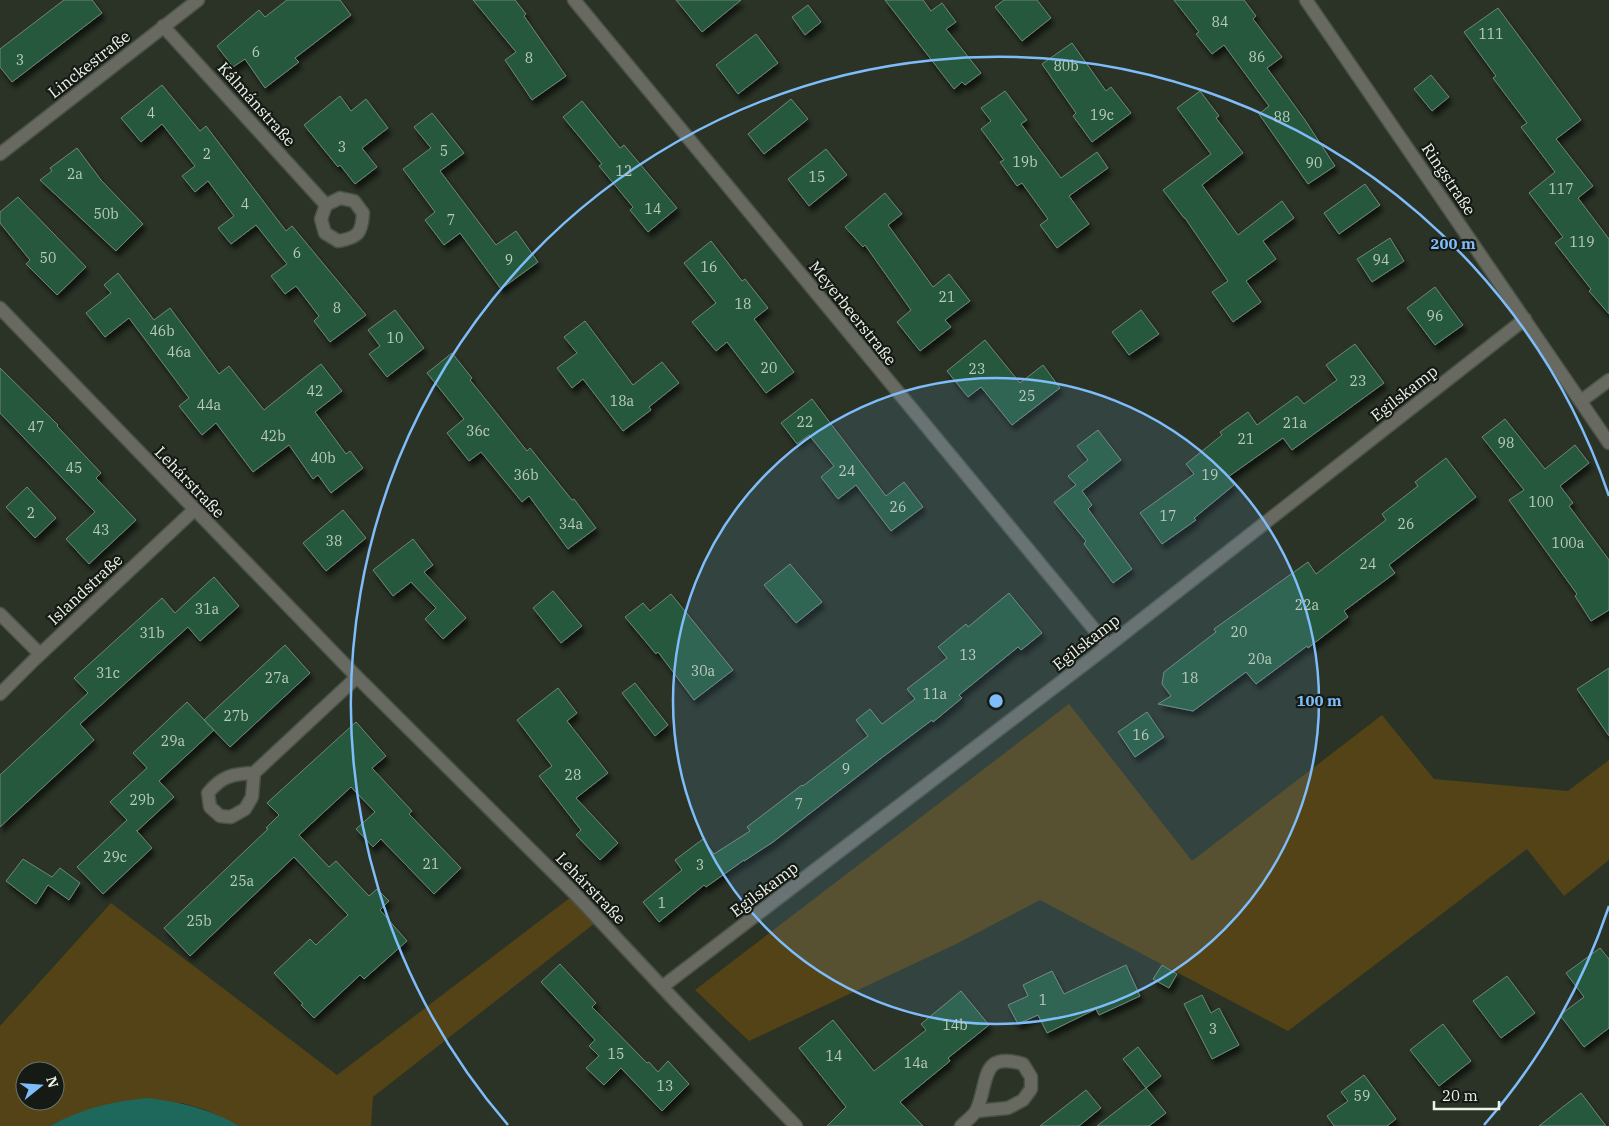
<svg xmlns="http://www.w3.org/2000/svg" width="1609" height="1126" viewBox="0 0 1609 1126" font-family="'IBM Plex Serif',serif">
  <defs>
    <filter id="shadow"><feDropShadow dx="3" dy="5.5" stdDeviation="2.5" flood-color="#0009"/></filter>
  </defs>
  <rect width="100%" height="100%" fill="#2a3326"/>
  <path fill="#534316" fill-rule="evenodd" d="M1069,704L1192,861L1382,715L1434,779L1568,791L1609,760V860L1564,896L1527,849L1288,1031L1040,900L954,945L749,1041L695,990Z
    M575,894L599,920L373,1097L371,1126H239L206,1110L182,1103L57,1122L50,1126H0V1026L111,903L337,1075ZM25,1071H55V1101H25Z"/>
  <path fill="#1d675b" d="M149,1098C183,1103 210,1109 239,1126H50C83,1108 113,1101 149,1098Z"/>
  <path fill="#25593d" stroke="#738479" filter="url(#shadow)" d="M64,0H92L102,13L12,82L0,67V49Z
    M287,0H340L351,15L295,58L299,62L265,88L245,59L233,67L217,46L259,10L265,17Z
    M473,0H515L526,14L524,16L566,76L532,100L505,60L516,52Z
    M676,0H741L702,32Z
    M885,0H923L931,11L942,3L956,22L946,29L981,73L965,85L962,82L954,89Z
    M1004,0H1037L1051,18L1022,41L995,7Z
    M1174,0H1244L1256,16L1253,19L1282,57L1267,68L1305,120L1335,166L1308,184L1259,114L1269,106L1224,45L1212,54L1196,34L1199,32Z
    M808,5L821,22L805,35L792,17Z
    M1498,8L1581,120L1556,139L1593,186L1578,198L1609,239V314L1589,291L1591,289L1555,243L1563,237L1529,193L1555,172L1521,127L1527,123L1493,78L1496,76L1464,32Z
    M756,34L778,63L738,94L716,65Z
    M1072,43L1106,91L1111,87L1131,113L1092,142L1073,116L1076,113L1042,64Z
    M1431,75L1449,97L1432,111L1414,89Z
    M162,85L200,131L206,126L286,231L292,226L366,315L330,342L314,321L319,316L296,286L285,294L271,276L287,264L256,225L231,244L218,228L234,216L208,181L195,192L182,176L195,166L162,124L141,142L121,118Z
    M1005,91L1027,120L1021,124L1061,178L1097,152L1108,168L1069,196L1089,224L1057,248L1040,225L1048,219L1022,183L1017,186L1000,162L1004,160L981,129L991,121L981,108Z
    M1200,91L1219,116L1216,118L1243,153L1202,185L1238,235L1282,201L1294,218L1263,241L1276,259L1246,281L1261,302L1233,322L1212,292L1228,281L1185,218H1184L1163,190L1211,154L1177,108Z
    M340,96L351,111L366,99L388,128L362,148L377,167L355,184L340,165L338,167L304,125Z
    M791,99L808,119L764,154L748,134Z
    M582,101L620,148L624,145L677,208L648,232L630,210L633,207L599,166L602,164L563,117Z
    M432,113L464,153L440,171L496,245L516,231L538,262L501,289L460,233L444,245L425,220L435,212L403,169L431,148L414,127Z
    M77,148L101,180L143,224L116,251L40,180L52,171L50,168Z
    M826,149L847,175L809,206L788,179Z
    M1365,184L1380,205L1339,234L1324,213Z
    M885,193L902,214L888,225L933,287L949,274L970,301L945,320L951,327L920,351L897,322L911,310L865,245L863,247L845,227Z
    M18,197L86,267L57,295L26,264L30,260L0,223V212Z
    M1390,238L1404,261L1372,282L1357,259Z
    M711,241L742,281L745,279L768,308L754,319L794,372L766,393L727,342L716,351L692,322L716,303L684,263Z
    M118,273L154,320L170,308L219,374L229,366L264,410L321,364L342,391L315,412L346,454L350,451L363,468L331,493L318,475L313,479L289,445L253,472L216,423L202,435L179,406L189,398L129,318L105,337L86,313L111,293L104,285Z
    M1435,287L1463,325L1435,345L1407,308Z
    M395,310L424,348L387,377L369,354L380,346L368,330Z
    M1141,310L1159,334L1129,355L1112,332Z
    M585,321L633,385L662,362L679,383L649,407L651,410L623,431L583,379L572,388L557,368L577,353L564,337Z
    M985,340L1020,383L1043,365L1060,388L1012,425L981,387L968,397L947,371Z
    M1355,344L1384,383L1292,450L1283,438L1228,477L1234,485L1194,518L1196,520L1162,544L1140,513L1194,474L1186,464L1222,435L1220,432L1248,412L1257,425L1297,396L1304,404L1337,380L1326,365Z
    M452,353L472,378L470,380L527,451L530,448L572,500L574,499L596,528L568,549L529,496L522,502L481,452L469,461L447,433L464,419L427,373Z
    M0,368L58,425L57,426L101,473L96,478L136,520L89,564L66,539L95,512L0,413Z
    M812,399L886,496L904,482L923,507L891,531L856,485L838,499L821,477L834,466L809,435L797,444L781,423Z
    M1505,419L1545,469L1575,445L1589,463L1560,486L1573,503L1569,506L1609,560V610L1591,621L1575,596L1577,594L1509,500L1524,490L1482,437Z
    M1098,430L1121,460L1082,491L1092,505L1088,509L1132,569L1113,583L1084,544L1086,541L1054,502L1076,485L1068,476L1088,460L1077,446Z
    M1446,458L1476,497L1389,565L1395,573L1344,611L1348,617L1308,648L1307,646L1256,684L1246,672L1193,711L1158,704L1171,696L1162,684L1164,672L1216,632L1214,629L1308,562L1316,574L1386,520L1382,514L1418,486L1415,482Z
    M27,487L56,518L35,538L6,507Z
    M343,510L366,538L326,571L303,543Z
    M413,539L433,565L424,572L466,618L443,639L425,619L436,608L411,582L393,596L373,570Z
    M790,564L822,602L796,623L764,585Z
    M214,577L239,606L200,641L188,627L80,724L94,740L0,827V775L88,693L74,678L162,598L175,613Z
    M553,591L582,626L561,643L533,608Z
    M1009,593L1042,633L1021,650L1018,647L959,695L962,698L933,722L932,720L884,756L773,842L744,861V860L706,887L704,885L659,922L643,902L682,870L675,860L703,839L714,854L750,831L747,827L802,785L803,786L868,736L856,720L870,709L882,724L915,699L907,689L947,658L938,647L966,624L968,627Z
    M671,594L733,670L694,700L658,652L656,654L625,617L643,603L650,611Z
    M285,645L310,673L230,747L204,720Z
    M1609,668V736L1577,689Z
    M635,683L668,725L655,736L622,693Z
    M558,688L577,713L567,721L608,773L576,798L618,843L600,860L576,835L581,830L539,776L552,766L517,720Z
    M187,702L214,730L159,781L174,797L137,831L136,830L152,848L103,894L77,867L127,820L110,802L147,768L133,753Z
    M1147,712L1164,737L1135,757L1118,732Z
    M356,722L386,756L372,768L412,811L409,814L461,868L434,894L381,839L373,847L356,829L375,812L351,787L299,835L329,867L336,861L369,896L377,889L389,901L380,910L407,941L364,979L360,975L314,1018L301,1005L303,1004L274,973L310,939L316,945L348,915L294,857L190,956L164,928L268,829L266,828L279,815L267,803Z
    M23,859L52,877L60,868L80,883L69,900L48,885L36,904L6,881Z
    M1600,948L1609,959V1028L1584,1047L1560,1015L1584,997L1566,973Z
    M560,964L596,1003L592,1007L647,1063L649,1062L658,1072L668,1061L689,1084L662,1111L621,1068L604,1085L586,1068L599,1056L589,1046L595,1040L541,982Z
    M1126,965L1140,996L1099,1015L1096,1009L1047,1033L1038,1015L1018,1024L1008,1005L1028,996L1023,985L1052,971L1064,994Z
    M1162,965L1177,974L1169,988L1153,979Z
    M1507,976L1535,1013L1501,1038L1473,1001Z
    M961,991L989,1025L948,1058L950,1061L900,1102L923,1126H827L846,1107L799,1048L833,1020L874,1071L926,1030L921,1024Z
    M1202,995L1211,1013L1219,1008L1239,1045L1212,1059L1184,1004Z
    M1443,1024L1471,1061L1439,1086L1410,1050Z
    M1138,1047L1161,1076L1146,1088L1123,1059Z
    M1364,1075L1396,1119L1387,1126H1334L1327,1116L1348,1101L1341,1092Z
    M1146,1088L1166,1113L1149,1126H1097Z
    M1086,1090L1101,1108L1079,1126H1040Z
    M1581,1093L1606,1126H1539L1564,1106Z"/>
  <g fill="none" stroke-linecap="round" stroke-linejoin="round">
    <g stroke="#495245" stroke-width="15">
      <path id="street" d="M574,0L1108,646
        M1306,0L1609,443
        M163,26L326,205L340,198L354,201L363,213C362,233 358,238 338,241L325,233L321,219L326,205
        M0,154L198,0
        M0,308L357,677L575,894L679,1005L796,1126
        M1581,401L1609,380
        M0,614L40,654
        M0,694L35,659L194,510
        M254,773L252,797L245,809L231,817L220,816L210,807L208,793C222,776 232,774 254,773L357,677
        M662,987L1108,646L1525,319
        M961,1126C966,1121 975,1115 977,1109C989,1081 980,1051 1023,1064L1031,1077V1089L1023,1100L1008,1108L977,1111"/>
    </g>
    <use href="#street" stroke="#686961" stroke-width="12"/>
  </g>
  <circle cx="996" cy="701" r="323" fill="#7fbdfa" fill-opacity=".12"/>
  <g fill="none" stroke="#7fbdfa" stroke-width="2.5">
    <circle cx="996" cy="701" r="323"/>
    <path d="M1609 906A646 646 0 0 1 1484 1125M508 1125A646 646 0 1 1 1609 496"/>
  </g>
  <g text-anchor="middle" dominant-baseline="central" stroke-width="4.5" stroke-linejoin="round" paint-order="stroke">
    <g font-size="14" fill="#bbccbf">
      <text x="1220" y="22">84</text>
      <text x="1491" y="34">111</text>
      <text x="256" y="52">6</text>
      <text x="1257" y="57">86</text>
      <text x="529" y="58">8</text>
      <text x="20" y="60">3</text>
      <text x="1066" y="66">80b</text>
      <text x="151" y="113">4</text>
      <text x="1102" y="115">19c</text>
      <text x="1282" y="117">88</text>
      <text x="342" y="147">3</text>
      <text x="444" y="151">5</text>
      <text x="207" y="154">2</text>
      <text x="1025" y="162">19b</text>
      <text x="1314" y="163">90</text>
      <text x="624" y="171">12</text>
      <text x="75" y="174">2a</text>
      <text x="817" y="177">15</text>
      <text x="1561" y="189">117</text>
      <text x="245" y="204">4</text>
      <text x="653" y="209">14</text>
      <text x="106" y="214">50b</text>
      <text x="451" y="220">7</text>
      <text x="1582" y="242">119</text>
      <text x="297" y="253">6</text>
      <text x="48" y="258">50</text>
      <text x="509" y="260">9</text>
      <text x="1381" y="260">94</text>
      <text x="709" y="267">16</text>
      <text x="947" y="297">21</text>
      <text x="743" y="304">18</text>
      <text x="337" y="308">8</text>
      <text x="1435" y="316">96</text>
      <text x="162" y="331">46b</text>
      <text x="395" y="338">10</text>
      <text x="179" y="352">46a</text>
      <text x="769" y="368">20</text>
      <text x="977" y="369">23</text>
      <text x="1358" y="381">23</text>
      <text x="315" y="391">42</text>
      <text x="1027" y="396">25</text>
      <text x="622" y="401">18a</text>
      <text x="209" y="405">44a</text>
      <text x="805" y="422">22</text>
      <text x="1295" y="423">21a</text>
      <text x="36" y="427">47</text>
      <text x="478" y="431">36c</text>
      <text x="273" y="436">42b</text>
      <text x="1246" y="439">21</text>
      <text x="1506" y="443">98</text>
      <text x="323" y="458">40b</text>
      <text x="74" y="468">45</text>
      <text x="847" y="471">24</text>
      <text x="526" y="475">36b</text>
      <text x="1210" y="475">19</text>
      <text x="1541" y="502">100</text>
      <text x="898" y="507">26</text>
      <text x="31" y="513">2</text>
      <text x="1168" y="516">17</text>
      <text x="571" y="524">34a</text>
      <text x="1406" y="524">26</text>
      <text x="101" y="530">43</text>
      <text x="334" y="541">38</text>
      <text x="1568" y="543">100a</text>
      <text x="1368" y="564">24</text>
      <text x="1307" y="605">22a</text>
      <text x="207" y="609">31a</text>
      <text x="1239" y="632">20</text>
      <text x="152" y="633">31b</text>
      <text x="968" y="655">13</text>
      <text x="1260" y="659">20a</text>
      <text x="703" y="671">30a</text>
      <text x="108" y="673">31c</text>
      <text x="277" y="678">27a</text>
      <text x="1190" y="678">18</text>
      <text x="935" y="694">11a</text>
      <text x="236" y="716">27b</text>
      <text x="1141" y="735">16</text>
      <text x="173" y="741">29a</text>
      <text x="846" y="769">9</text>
      <text x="573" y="775">28</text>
      <text x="142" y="800">29b</text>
      <text x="799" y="804">7</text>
      <text x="115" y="857">29c</text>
      <text x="431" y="864">21</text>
      <text x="700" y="865">3</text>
      <text x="242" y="881">25a</text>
      <text x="662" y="903">1</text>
      <text x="199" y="921">25b</text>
      <text x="1043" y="1000">1</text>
      <text x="955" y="1025">14b</text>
      <text x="1213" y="1029">3</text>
      <text x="616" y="1054">15</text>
      <text x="834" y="1056">14</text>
      <text x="916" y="1063">14a</text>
      <text x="665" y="1086">13</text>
      <text x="1362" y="1096">59</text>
    </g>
    <g font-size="16" fill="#edf3ea" stroke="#161a14">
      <text transform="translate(89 64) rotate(-38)">Linckestraße</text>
      <text transform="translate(257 104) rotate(48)">Kálmánstraße</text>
      <text transform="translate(1449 179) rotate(56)">Ringstraße</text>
      <text transform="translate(853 313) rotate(51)">Meyerbeerstraße</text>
      <text transform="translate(1404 393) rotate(-38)">Egilskamp</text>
      <text transform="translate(190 482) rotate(46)">Lehárstraße</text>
      <text transform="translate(85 589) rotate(-43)">Islandstraße</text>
      <text transform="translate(1086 642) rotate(-38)">Egilskamp</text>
      <text transform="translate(591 888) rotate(46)">Lehárstraße</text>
      <text transform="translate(764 889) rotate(-37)">Egilskamp</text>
    </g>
  </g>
  <circle cx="996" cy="701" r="8" fill="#7fbdfa" stroke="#161a14" stroke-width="2.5"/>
  <g font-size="15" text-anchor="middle" font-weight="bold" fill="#7fbdfa" stroke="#161a14" stroke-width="4.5" stroke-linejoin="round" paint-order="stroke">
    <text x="1453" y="249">200 m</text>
    <text x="1319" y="706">100 m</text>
  </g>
  <g transform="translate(40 1086) rotate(73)"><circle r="24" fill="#161a14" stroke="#6c716a"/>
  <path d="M0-4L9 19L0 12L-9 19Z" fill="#7fbdfa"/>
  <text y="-8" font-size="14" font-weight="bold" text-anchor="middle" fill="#edf3ea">N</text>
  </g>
  <path d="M1434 1101v8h65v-8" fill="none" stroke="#edf3ea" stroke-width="2.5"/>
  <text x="1442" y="1101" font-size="15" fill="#edf3ea" stroke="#161a14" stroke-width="4" paint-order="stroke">20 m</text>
</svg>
